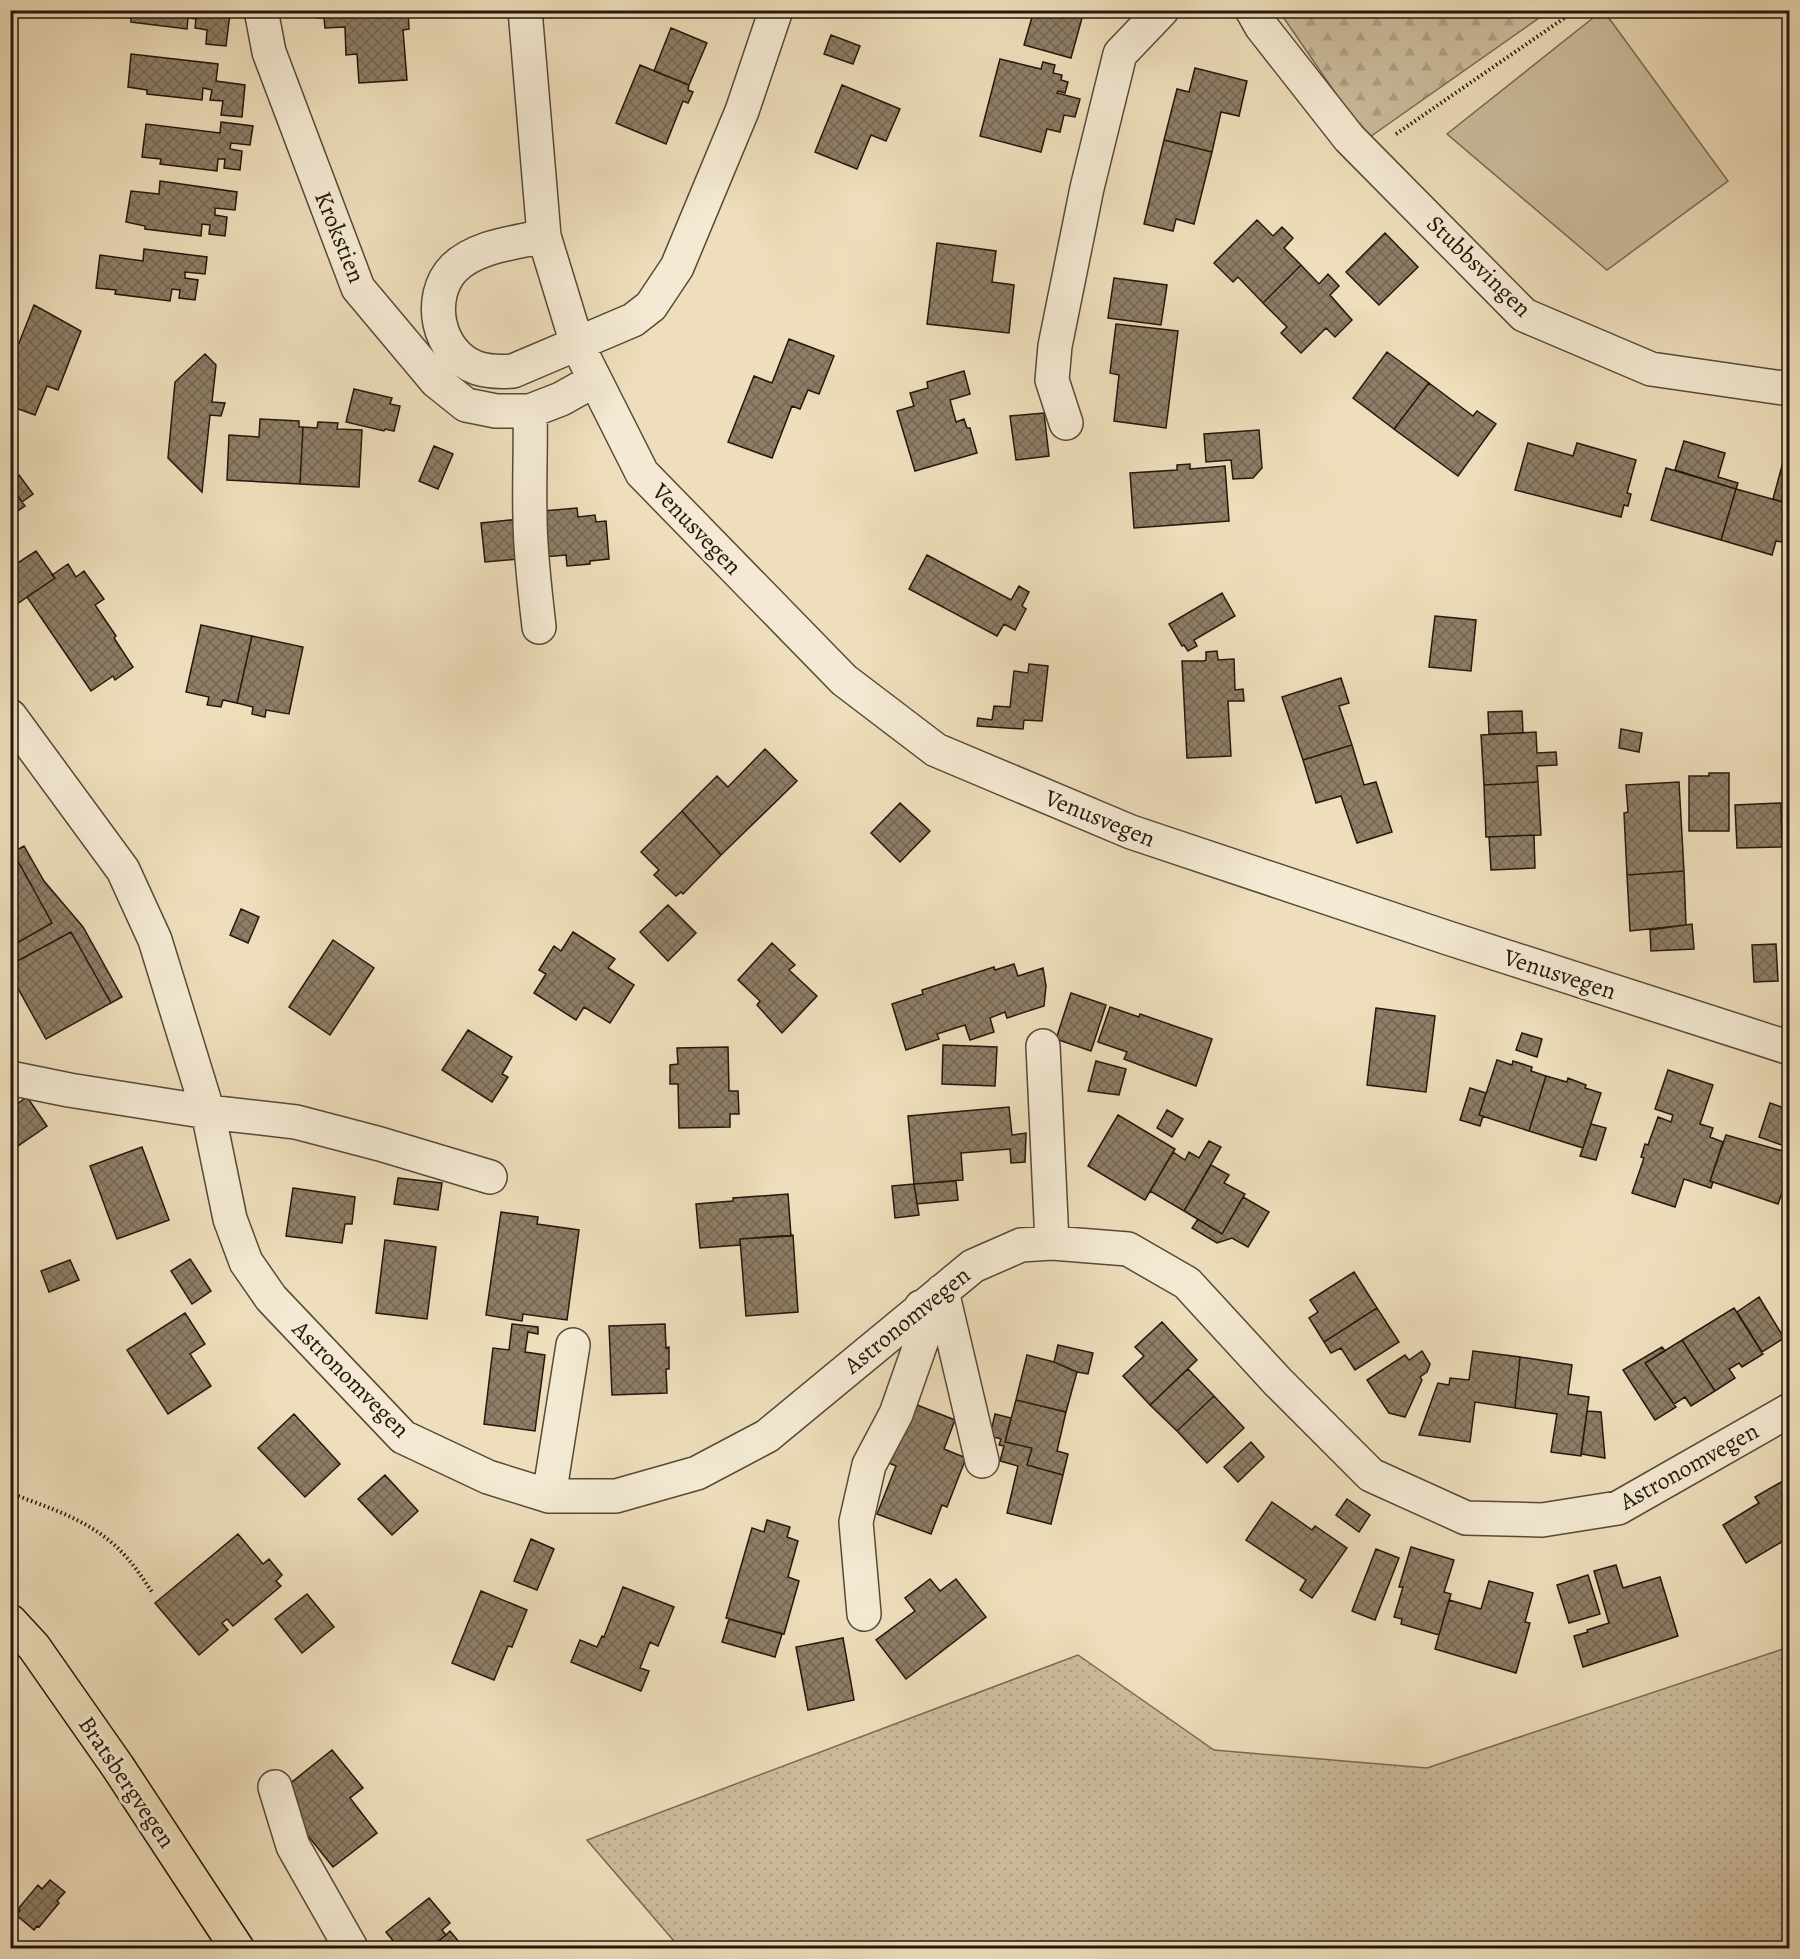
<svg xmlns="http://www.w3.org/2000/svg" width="1800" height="1959" viewBox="0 0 1800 1959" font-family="Alegreya,serif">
  <defs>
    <pattern id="grass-dots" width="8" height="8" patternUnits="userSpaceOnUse" patternTransform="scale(1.5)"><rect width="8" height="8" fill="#ccbc9d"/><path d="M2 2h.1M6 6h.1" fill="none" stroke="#afa186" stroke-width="1.8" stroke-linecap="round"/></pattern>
    <pattern id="forest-firs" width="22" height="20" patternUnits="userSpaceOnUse" patternTransform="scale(1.5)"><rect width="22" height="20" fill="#ccbc9d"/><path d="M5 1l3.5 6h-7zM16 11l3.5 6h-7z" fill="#afa186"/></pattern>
    <pattern id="building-cross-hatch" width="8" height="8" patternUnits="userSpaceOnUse" patternTransform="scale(1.5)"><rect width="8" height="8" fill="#8d7e67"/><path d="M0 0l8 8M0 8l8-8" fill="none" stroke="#736653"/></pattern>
  </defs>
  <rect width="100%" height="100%" fill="#eedebb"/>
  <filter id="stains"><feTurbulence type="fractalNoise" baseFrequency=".00333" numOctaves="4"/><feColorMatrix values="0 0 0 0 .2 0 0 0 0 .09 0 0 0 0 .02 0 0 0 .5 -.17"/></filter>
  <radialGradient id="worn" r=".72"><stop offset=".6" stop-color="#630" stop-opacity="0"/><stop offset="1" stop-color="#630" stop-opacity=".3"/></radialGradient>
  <path fill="url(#grass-dots)" stroke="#786a55" stroke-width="1.5" d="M1789,1647V1948H680L587,1840L1078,1655L1214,1750L1427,1768Z"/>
  <path fill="url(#forest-firs)" stroke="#786a55" stroke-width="1.5" d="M1279,11H1549L1367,139Z"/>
  <path fill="#ccbc9d" stroke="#786a55" stroke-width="1.5" d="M1603,10L1728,181L1607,270L1447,134Z"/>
  <path fill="url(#building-cross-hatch)" stroke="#24170d" stroke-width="1.5" d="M113,10H212L230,13L226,46L206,44L207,30L195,28L196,19L188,18L187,29L131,22V18L113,16Z
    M316,10H408L409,29L403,30L407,80L359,83L357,54L346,55L345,27L325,28L324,18H317Z
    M1034,10H1055L1082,18L1071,58L1024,45Z
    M671,28L707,43L689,85L654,71Z
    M831,35L860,46L853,64L824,54Z
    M131,54L218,64L216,81L245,85L242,117L221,115L223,101L210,100L212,90L203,88L202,100L147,94V90L128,87Z
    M1000,59L1041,69L1043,62L1055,65L1053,73L1062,75L1061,80L1068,82L1065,93L1058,91L1057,93L1080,99L1075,117L1064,115L1060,132L1047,129L1041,152L980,136Z
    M640,65L689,85L688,90L693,92L688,103L683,101L666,144L616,123Z
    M1195,68L1247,81L1239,116L1221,112L1212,152L1164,140L1177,89L1189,92Z
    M842,85L900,109L886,141L871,135L857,169L815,152Z
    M221,122L253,126L250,145L231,143L230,149L242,151L240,170L224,168L225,159H218L217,171L160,164L161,159L142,157L146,124L220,133Z
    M1164,140L1212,152L1194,224L1176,219L1173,231L1144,224Z
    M160,181L237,192L235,210L215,208V215L227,217L225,236L209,234L210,225L202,224L201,236L145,229V226L126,222L131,191L159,194Z
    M1257,220L1273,236L1282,227L1293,238L1284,248L1301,265L1263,303L1238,277L1233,282L1214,263Z
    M1385,233L1418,267L1379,305L1346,272Z
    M937,243L996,251L992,282L1014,285L1009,333L927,324Z
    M144,249L207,257L205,274L185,272V278L198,280L195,300L179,298L180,290L172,289L170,301L115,294L116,290L96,288L100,255L143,261Z
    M1301,265L1319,284L1328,274L1339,286L1330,295L1352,320L1335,337L1326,328L1301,353L1281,333L1287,327L1263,303Z
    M1114,278L1167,285L1161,325L1108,318Z
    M34,305L81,331L58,390L47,386L35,415L10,406V339L19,343Z
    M1116,324L1178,331L1166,428L1114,421L1119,375L1110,373Z
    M789,339L834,356L819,394L808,390L800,409L792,406L772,458L728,442L754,376L772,383Z
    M1387,352L1429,383L1394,429L1353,398Z
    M205,354L216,365L212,402L225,403L221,416L210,415L202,492L168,458L175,382Z
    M964,371L970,394L950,400L956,422L964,419L967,428H970L977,453L915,471L897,411L914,406L910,393L928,388L927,382Z
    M1429,383L1473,416L1477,411L1496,424L1458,476L1394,429Z
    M354,389L392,398L390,404L400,406L394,431L385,429L384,431L346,422Z
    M1044,413L1049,456L1016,460L1010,416Z
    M260,419L299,421V427H303L300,484L227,480L229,435L259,437Z
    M318,422L338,423L337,429L362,430L359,487L300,484L303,427L317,428Z
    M1259,430L1262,468L1253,478L1233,479L1231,460L1206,462L1204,434Z
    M1684,441L1725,453L1718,477L1738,483L1736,489L1675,470Z
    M1528,443L1573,456L1577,443L1636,460L1627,493L1631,494L1628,506L1624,505L1621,517L1515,490Z
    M434,446L453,454L438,489L419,481Z
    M1786,451L1790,452V504L1773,499Z
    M1190,464V469L1225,466L1229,521L1134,528L1130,473L1177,470V465Z
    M1666,468L1736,489L1721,540L1651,520Z
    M19,475L33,494L22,502L10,485V480Z
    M10,485L25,506L10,516Z
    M1736,489L1790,504V518L1782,542L1776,541L1772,555L1721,540Z
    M577,508L578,517L595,515L596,522L606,521L609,559L590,561V564L567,566L566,555L485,562L481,523L521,519L520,513Z
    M36,551L55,578L14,606L10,601V568Z
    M927,555L1011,600L1019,586L1029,592L1022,606L1026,609L1015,630L1004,624L997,636L909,589Z
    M68,564L76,577L84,571L104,599L95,605L116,636L114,638L133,667L115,680L113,676L91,691L27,597L55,578L52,575Z
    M1222,593L1235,616L1194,640L1197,646L1188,651L1184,645L1182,646L1169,624Z
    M1435,616L1476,620L1471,671L1429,667Z
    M201,625L252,636L237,703L223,700L221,707L207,705L209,697L186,692Z
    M252,636L303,647L289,714L266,710L265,717L252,714L253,707L237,703Z
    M1217,651L1218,660L1234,659L1235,690L1243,689L1244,701H1228L1231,756L1187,758L1182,661H1204L1206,660V652Z
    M1029,664L1048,666L1042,721L1024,720L1023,729L977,726L978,718L992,720L994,706L1010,707L1014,671L1028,673Z
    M1341,678L1349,703L1339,706L1352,745L1303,760L1282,697Z
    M1522,711L1523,733L1489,734L1488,712Z
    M1621,729L1642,733L1639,752L1619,748Z
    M1536,732L1537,753L1556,752L1557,765L1537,766L1538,782L1484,785L1481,735Z
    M1352,745L1364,785L1376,782L1392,832L1357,843L1341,796L1316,803L1303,760Z
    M765,749L797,781L721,855L682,811L717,776L728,787Z
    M1709,773H1729V831H1689V776H1709Z
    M1538,782L1541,835L1486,837L1484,785Z
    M1679,782L1684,871L1627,875L1624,813L1628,812L1626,785Z
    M900,803L930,831L900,862L871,833Z
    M1781,803L1782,847L1737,848L1735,805Z
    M682,811L721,855L683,894L681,892L676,896L654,875L659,870L641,852Z
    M1534,835L1535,868L1491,870L1489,837Z
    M24,846L44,881L83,927L122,997L111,1003L71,932L10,965V947L52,923L13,852Z
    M13,852L52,923L10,947V853Z
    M1684,871L1686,925L1630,931L1627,875Z
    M668,905L696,933L668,961L640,932Z
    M241,909L259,917L248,943L230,935Z
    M1692,924L1694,949L1651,951L1650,930Z
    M71,932L111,1003L46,1039L10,974V965Z
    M573,932L615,959L608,968L634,985L610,1023L584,1007L576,1020L534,993L546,974L539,970L554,946L561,951Z
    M333,940L374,968L330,1035L289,1007Z
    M772,943L795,965L789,970L817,996L782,1033L757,1005L760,1001L738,980Z
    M1776,944L1778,981L1754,982L1752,945Z
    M1014,964L1018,976L1043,968L1046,986L1044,1006L1007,1018L1005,1012L990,1018L994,1032L970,1040L965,1025L937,1034L939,1039L906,1050L892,1004L923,994L922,990L994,967L995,970Z
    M1071,993L1106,1005L1091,1051L1056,1039Z
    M1110,1007L1139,1017L1140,1014L1212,1039L1196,1086L1124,1059L1127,1052L1098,1042Z
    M1376,1008L1435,1016L1426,1092L1367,1085Z
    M468,1030L512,1057L502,1074L508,1077L492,1102L442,1070Z
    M1522,1033L1542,1039L1537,1057L1516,1050Z
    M943,1045L997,1047L995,1086L942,1084Z
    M728,1047L729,1091H738L739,1114H730V1127L679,1128L678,1084H670V1065L678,1064L677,1048Z
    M1497,1060L1512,1065L1513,1061L1532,1067L1531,1071L1546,1076L1529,1131L1479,1115Z
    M1096,1061L1126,1069L1119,1095L1088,1091Z
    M1668,1070L1713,1085L1700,1124L1713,1128L1710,1137L1723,1142L1710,1181L1713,1182L1711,1188L1684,1179L1675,1207L1632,1193L1644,1158L1641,1157L1645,1144L1648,1145L1658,1117L1671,1122L1673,1115L1655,1109Z
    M1546,1076L1567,1082L1568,1078L1586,1085L1585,1088L1601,1093L1583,1148L1529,1131Z
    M1470,1088L1486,1093L1479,1115L1483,1116L1480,1126L1460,1120Z
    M27,1097L47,1126L12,1150L10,1148V1109Z
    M1770,1103L1790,1110V1148L1759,1137Z
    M1009,1107L1012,1135L1026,1133L1025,1162L1011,1163L1010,1149L961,1153L963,1180L914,1184L908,1116Z
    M1167,1110L1183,1119L1172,1137L1157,1128Z
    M1118,1115L1175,1149L1145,1200L1088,1166Z
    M1591,1124L1606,1128L1596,1160L1580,1156Z
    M1726,1135L1790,1153V1170L1778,1204L1710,1181Z
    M1209,1141L1221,1147L1184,1211L1150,1191L1173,1152L1185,1160L1189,1152L1199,1158Z
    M142,1147L169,1220L117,1239L90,1166Z
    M1211,1165L1229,1175L1224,1183L1245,1194L1222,1234L1184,1211Z
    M398,1178L442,1183L438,1210L394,1204Z
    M956,1181L958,1200L917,1204L914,1184Z
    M914,1184L919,1215L895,1218L892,1186Z
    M293,1188L355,1197L352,1224H345L342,1243L286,1236Z
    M788,1194L791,1236L740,1239V1245L700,1248L696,1204L733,1201V1198Z
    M1243,1197L1269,1212L1248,1247L1232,1238L1217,1243L1192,1228L1198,1219L1222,1234Z
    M501,1212L538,1217L537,1224L579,1230L567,1320L523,1314L522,1321L486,1315Z
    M793,1235L798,1312L746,1316L740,1239Z
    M385,1240L436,1247L427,1319L376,1313Z
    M190,1259L211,1291L192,1304L171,1271Z
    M70,1260L79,1280L49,1292L41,1271Z
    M1354,1272L1377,1308L1324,1342L1309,1318L1318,1312L1310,1300Z
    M1759,1297L1784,1338L1762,1352L1737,1312Z
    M1377,1308L1399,1342L1355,1370L1341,1348L1331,1353L1324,1342Z
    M1734,1308L1763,1354L1742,1367L1739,1363L1729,1369L1735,1378L1715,1391L1682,1340Z
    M185,1313L205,1344L190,1354L211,1386L168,1414L127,1350Z
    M1162,1322L1197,1360L1150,1405L1123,1376L1144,1356L1135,1347Z
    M512,1324L538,1327V1334L528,1332L525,1352L545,1355L535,1431L484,1424L493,1348L509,1350Z
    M665,1324L666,1348L669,1347V1369H666L667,1393L612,1395L609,1326Z
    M1682,1340L1715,1391L1691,1406L1685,1397L1674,1404L1645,1363Z
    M1058,1345L1093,1353L1088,1374L1077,1372L1054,1362Z
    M1662,1347L1665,1351L1645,1363L1676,1407L1655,1420L1623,1370Z
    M1422,1351L1430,1364L1427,1372L1420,1377L1422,1380L1405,1417L1389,1413L1367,1380L1405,1355L1409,1360Z
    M1473,1351L1520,1357L1515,1408L1475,1402L1470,1442L1419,1435L1438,1383L1449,1385L1450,1378L1469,1380Z
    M1027,1355L1054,1362L1077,1372L1066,1412L1016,1400Z
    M1520,1357L1572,1365L1568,1394L1589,1397L1581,1456L1551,1452L1557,1414L1515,1408Z
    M1188,1369L1214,1396L1177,1431L1150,1405Z
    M1214,1396L1244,1428L1207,1463L1177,1431Z
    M1016,1400L1066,1412L1057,1451L1068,1454L1063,1475L1027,1465L1032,1448L1005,1442Z
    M907,1401L955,1420L944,1449L966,1458L947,1507L942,1505L931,1534L877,1514L896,1466L884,1461Z
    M1587,1411L1601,1412L1605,1458L1581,1454Z
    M294,1414L340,1464L305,1497L258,1448Z
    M995,1414L1011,1418L1005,1442L1032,1448L1027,1465L1063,1475L1051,1524L1007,1513L1018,1466L1000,1461L1004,1446L999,1445L1001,1439L990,1436Z
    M1251,1442L1264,1457L1238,1482L1224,1467Z
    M385,1475L418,1511L392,1535L358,1499Z
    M1790,1477V1537L1746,1563L1723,1525L1759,1503L1755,1497Z
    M1347,1499L1370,1515L1359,1532L1336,1515Z
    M1272,1502L1312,1530L1315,1526L1347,1548L1312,1598L1300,1590L1306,1580L1246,1540Z
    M767,1520L790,1527L787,1537L798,1541L788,1577L799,1581L784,1634L726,1618L752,1528L764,1532Z
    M238,1534L263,1564L269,1559L282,1575L276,1581L281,1586L233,1626L227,1619L222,1623L228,1630L199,1655L155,1603Z
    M531,1539L554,1549L537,1590L514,1581Z
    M1411,1547L1454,1560L1444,1592L1451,1594L1439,1635L1401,1624L1402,1619L1394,1617L1403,1587H1399Z
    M1376,1549L1399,1558L1375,1620L1352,1611Z
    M1616,1565L1623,1588L1660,1577L1678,1636L1583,1667L1574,1636L1588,1632L1587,1630L1609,1623L1594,1571Z
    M1588,1575L1600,1614L1569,1623L1557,1585Z
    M930,1579L940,1591L956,1579L986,1617L906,1679L876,1640L915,1611L905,1598Z
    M1489,1581L1533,1593L1525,1622L1530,1623L1516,1673L1435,1649L1449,1600L1481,1609Z
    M623,1587L674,1607L658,1646L650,1642L640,1668L649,1671L641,1691L571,1662L580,1640L597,1647L602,1636L604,1637Z
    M481,1591L527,1610L512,1647L508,1646L494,1680L452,1663Z
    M307,1594L334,1627L302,1653L275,1619Z
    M729,1619L782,1634L775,1657L722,1642Z
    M843,1638L854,1700L808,1710L796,1647Z
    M332,1750L363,1788L350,1798L377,1833L333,1867L293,1817L300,1811L283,1789Z
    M50,1880L65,1892L57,1901L59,1903L39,1927L37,1926L34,1930L16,1915L20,1910L18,1909L38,1885L42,1889Z
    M429,1898L450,1923L442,1930L446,1935L429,1948H399L386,1932Z
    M450,1931L464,1948H429L446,1935Z"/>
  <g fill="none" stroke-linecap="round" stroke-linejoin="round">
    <g stroke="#564938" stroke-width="36">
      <path id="minor" d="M261,10L269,52L358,288L436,381L466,405L496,411H530L561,399L595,380
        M525,10L544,236L577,344L642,473L844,680L936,750L1131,832L1448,938L1790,1048
        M1252,10L1261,26L1349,138L1524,315L1651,369L1790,389
        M544,236C515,243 476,246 454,268C426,297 437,354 477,368C489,372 500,372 513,371L633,320L651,306L677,267L742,111L776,10
        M530,411C531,446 529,481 530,517C530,553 535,590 539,627
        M1066,423L1052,380L1055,346L1087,188L1120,54L1162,10
        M10,716L123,870L155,940L208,1112L230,1219L246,1262L271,1298L403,1437L488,1477L549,1496H616L697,1473L767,1436L973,1266L1021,1245L1052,1243L1128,1249L1187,1283L1278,1382L1371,1475L1466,1518L1542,1520L1618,1508L1790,1410
        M1043,1046L1052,1243
        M10,1078L69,1090L208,1112L296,1122L380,1144L490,1177
        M942,1291L982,1461
        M549,1496L573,1345
        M864,1614L856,1522L869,1465L896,1414L923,1337L921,1307
        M275,1787L293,1846L351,1948"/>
    </g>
    <g stroke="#24170d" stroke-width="36">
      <path id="major" d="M10,1621L34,1647L118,1767L237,1948"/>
    </g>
    <path stroke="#24170d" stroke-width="4" stroke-dasharray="1.5 3" stroke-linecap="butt" d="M1396,134L1576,10
      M10,1493C44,1506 83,1518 111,1542C128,1556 140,1574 152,1592"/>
    <use href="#minor" stroke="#f4ead3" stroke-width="33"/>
    <use href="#major" stroke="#eedebb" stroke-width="33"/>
  </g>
  <g text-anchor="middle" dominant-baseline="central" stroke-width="6" stroke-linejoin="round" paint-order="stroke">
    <g font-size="24" fill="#24170d" stroke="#f4ead3">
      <text transform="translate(340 237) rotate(68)">Krokstien</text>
      <text transform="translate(1479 266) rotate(44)">Stubbsvingen</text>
      <text transform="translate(697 529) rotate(46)">Venusvegen</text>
      <text transform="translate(1100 818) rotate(22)">Venusvegen</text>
      <text transform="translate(1560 974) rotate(18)">Venusvegen</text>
      <text transform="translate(907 1320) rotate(-39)">Astronomvegen</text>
      <text transform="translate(351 1379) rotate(45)">Astronomvegen</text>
      <text transform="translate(1689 1466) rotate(-29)">Astronomvegen</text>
      <text transform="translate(127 1782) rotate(56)">Bratsbergvegen</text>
    </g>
  </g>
  <rect width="1800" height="1959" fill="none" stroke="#eedebb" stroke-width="36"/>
  <rect x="12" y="12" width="1776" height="1935" fill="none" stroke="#24170d" stroke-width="3"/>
  <rect x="18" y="18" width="1764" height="1923" fill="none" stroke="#24170d" stroke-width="1.5"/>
  <rect width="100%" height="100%" filter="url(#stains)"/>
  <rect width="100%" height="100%" fill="url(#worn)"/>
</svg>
